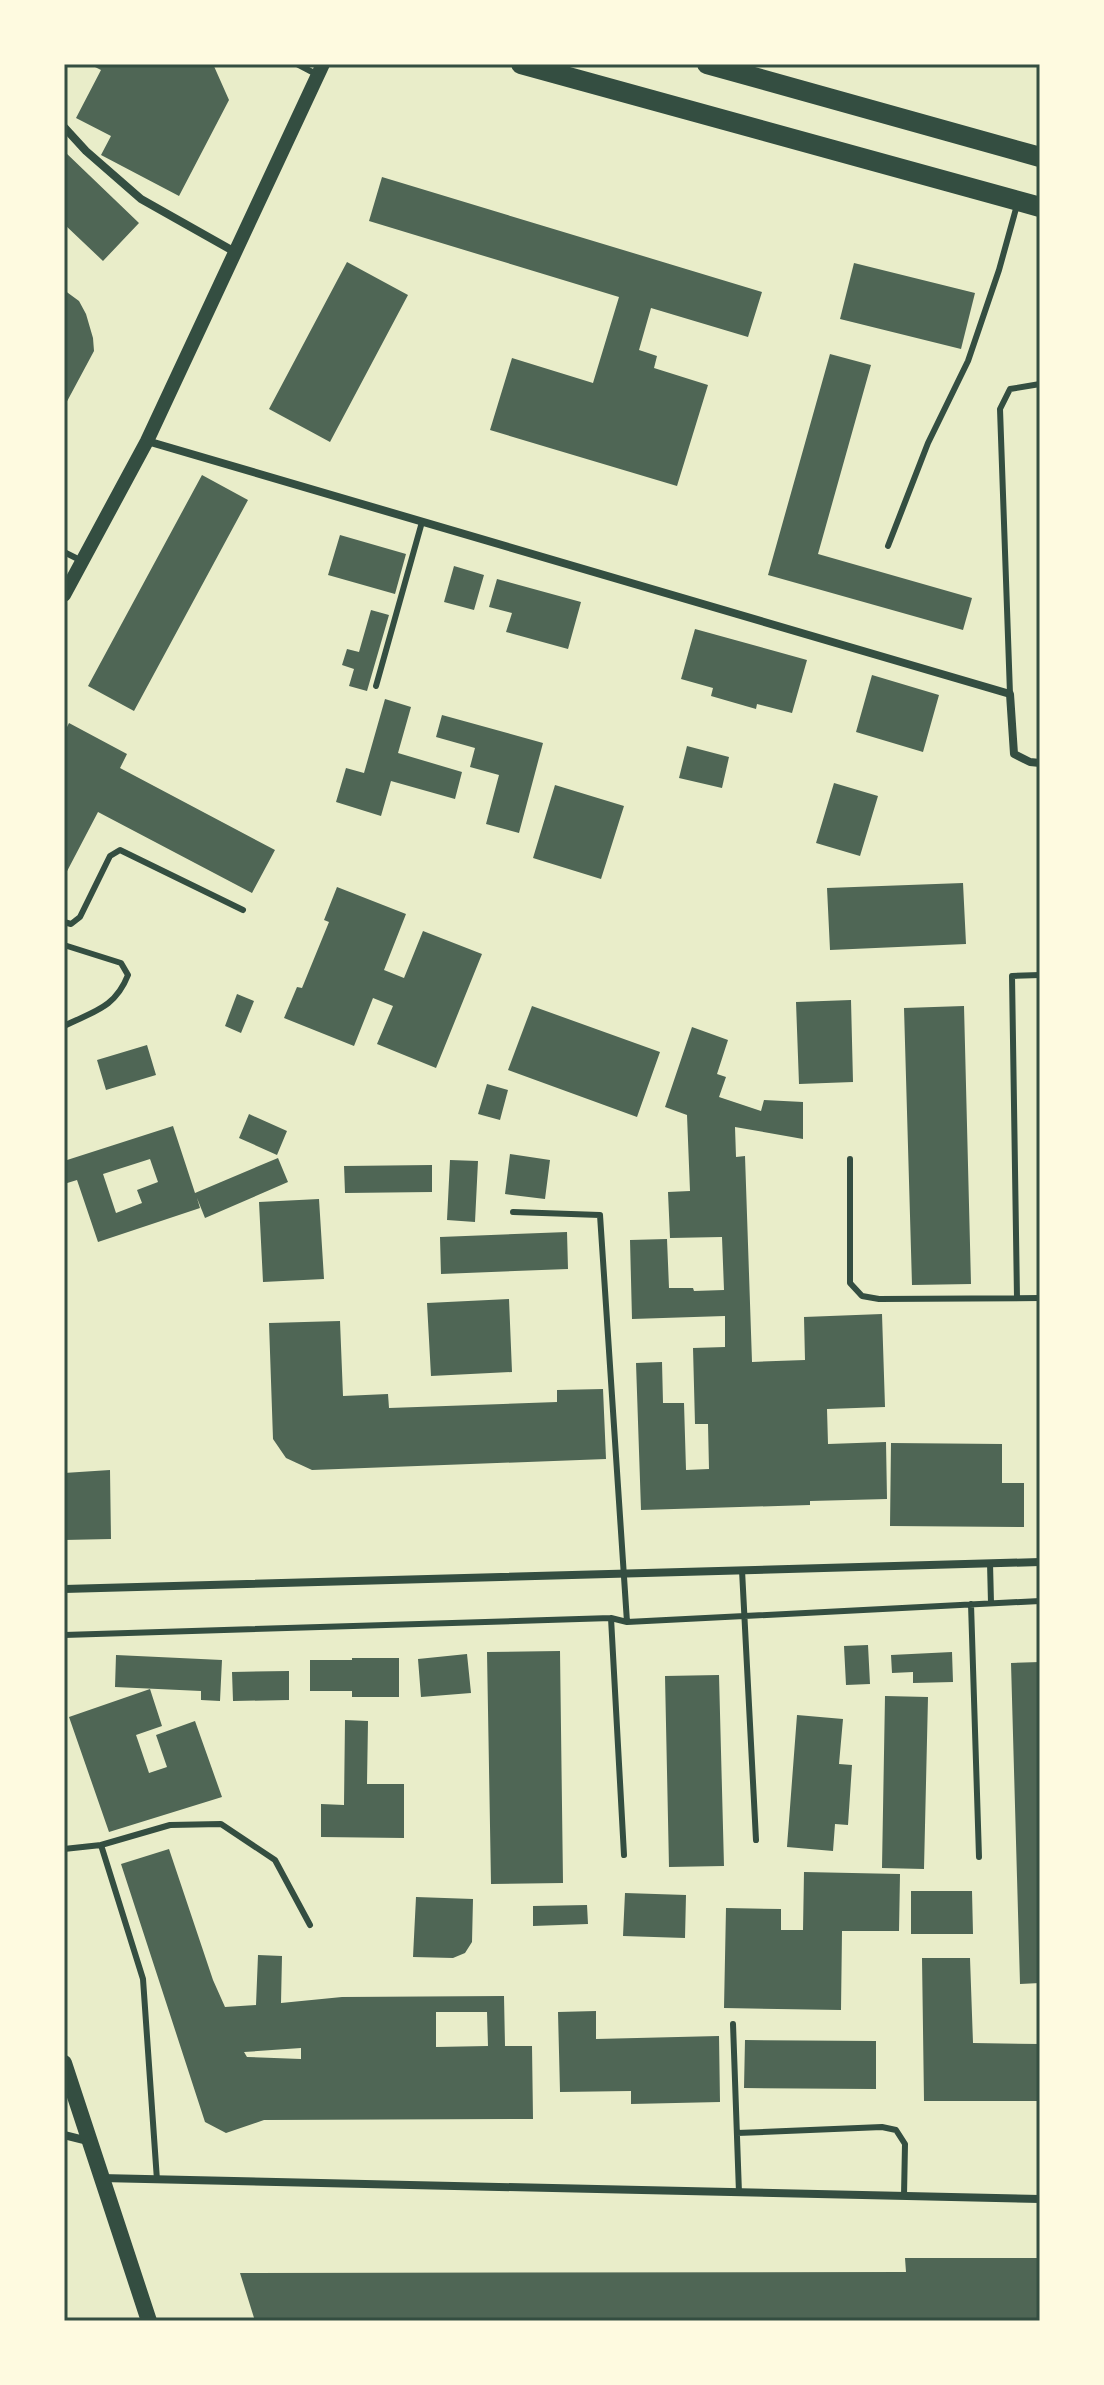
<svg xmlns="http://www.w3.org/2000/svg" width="1104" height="2385" viewBox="0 0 1104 2385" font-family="'Crimson Pro',serif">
  <rect width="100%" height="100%" fill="#e9edc9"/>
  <path fill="#4f6655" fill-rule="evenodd" d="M89,64H213L229,100L179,196L101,155L111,136L76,118L101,70Z
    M64,151L139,223L103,261L64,224Z
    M382,177L762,292L748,337L651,308L639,350L657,356L654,368L708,385L677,486L490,430L512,358L593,383L619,297L369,221Z
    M347,262L408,295L330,442L269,409Z
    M854,263L975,293L961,349L840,319Z
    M64,290L79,301L86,314L93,338L94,351L64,407Z
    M830,354L871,365L818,554L972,598L963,630L768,575Z
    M202,475L248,500L134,711L88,686Z
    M340,535L406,554L395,594L328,575Z
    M454,566L484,575L474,610L444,602Z
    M497,579L581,602L568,649L506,632L512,613L489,607Z
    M371,610L389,615L367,691L349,686L354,669L342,665L347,649L359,652Z
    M695,629L807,660L792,713L757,704L756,709L711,696L713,688L681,679Z
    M872,675L939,695L923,752L856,732Z
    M385,699L411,707L398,753L462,772L455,799L391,781L381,816L336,802L346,768L364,773Z
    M442,715L543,743L519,833L486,824L499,775L470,767L475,748L436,737Z
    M69,723L127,754L120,768L275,850L252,893L98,812L64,877V733Z
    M687,746L729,757L722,788L679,778Z
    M834,783L878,796L860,856L816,843Z
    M555,785L624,806L601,879L533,858Z
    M963,883L966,944L830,950L827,888Z
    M337,887L406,914L384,970L404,978L423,931L482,954L436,1068L377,1044L393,1006L373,998L354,1046L284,1018L297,987L302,988L329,922L324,920Z
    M237,994L254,1001L241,1033L225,1026Z
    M851,1000L853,1082L799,1084L796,1002Z
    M532,1006L660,1052L637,1117L508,1070Z
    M964,1006L971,1284L912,1285L904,1008Z
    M692,1027L728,1040L717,1074L726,1077L719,1097L761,1111L764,1100L803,1102V1139L735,1127L736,1157L745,1156L752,1362L805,1360L804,1317L882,1314L885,1407L827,1409L828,1444L886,1442L887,1499L810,1501V1505L641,1510L636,1363L662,1362L663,1403H684L686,1470L709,1469L708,1424H695L693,1348L725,1347V1316L632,1319L630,1240L667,1239L669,1288H693L694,1291L724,1290L722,1237L670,1238L668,1192L690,1191L687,1115L665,1107Z
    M147,1045L156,1075L106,1090L97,1060Z
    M487,1084L508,1090L500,1120L478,1114Z
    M249,1114L287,1131L277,1155L239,1138Z
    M173,1126L195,1193L278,1158L288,1182L205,1218L197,1198L200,1208L98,1242L77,1180L64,1184V1161ZM150,1159L158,1182L137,1190L142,1203L116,1213L103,1174Z
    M510,1154L550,1160L545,1199L505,1194Z
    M450,1160L478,1161L475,1222L447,1220Z
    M432,1165V1192L345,1193L344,1166Z
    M319,1199L324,1279L263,1282L259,1202Z
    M567,1232L568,1269L441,1274L440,1237Z
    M509,1299L512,1372L431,1376L427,1303Z
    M340,1321L343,1396L388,1394L389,1408L557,1402V1390L603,1389L606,1459L312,1470L286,1458L273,1439L269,1323Z
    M891,1443L1002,1444V1483H1024V1527L890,1526Z
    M110,1470L111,1539L64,1540V1473Z
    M868,1645L870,1684L846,1685L844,1646Z
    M560,1651L563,1883L491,1884L487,1652Z
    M952,1652L953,1682L913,1683V1672L892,1673L891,1655Z
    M467,1654L471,1693L421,1697L418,1659Z
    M116,1655L222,1660L220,1701L201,1700V1691L115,1687Z
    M352,1658H399V1697H352V1691H310V1660H352Z
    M1040,1662V1983L1020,1984L1011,1663Z
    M289,1671V1700L233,1701L232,1672Z
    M719,1675L724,1866L669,1867L665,1676Z
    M150,1689L162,1726L136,1735L149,1773L167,1767L156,1735L195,1721L222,1797L109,1832L69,1717Z
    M885,1696L928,1697L924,1869L882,1868Z
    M797,1715L843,1719L839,1764L852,1765L848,1825L835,1824L833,1851L787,1847Z
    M345,1720L368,1721L367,1784H404V1838L321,1837V1804L344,1805Z
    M169,1849L213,1980L225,2007L256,2005L258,1955L282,1956L281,2003L342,1997L504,1996L505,2046H532L533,2119L264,2120L226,2133L205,2122L121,1864ZM436,2012H487L488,2046L436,2047ZM301,2048V2059L247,2057L244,2052Z
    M804,1872L900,1874L899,1931H842L841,2010L724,2008L726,1908L781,1909V1930H803Z
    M911,1891H972L973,1934H911Z
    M625,1893L686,1895L685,1938L623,1936Z
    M416,1897L473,1899L472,1942L465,1953L453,1958L413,1957Z
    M587,1905L588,1924L533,1926V1906Z
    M922,1958H970L973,2043L1040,2044V2101H924Z
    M596,2011V2039L719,2036L720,2102L631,2104V2091L560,2092L558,2012Z
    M745,2040L876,2041V2089L744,2088Z
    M905,2258H1040V2318L1005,2319V2321H255L240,2273L906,2272Z"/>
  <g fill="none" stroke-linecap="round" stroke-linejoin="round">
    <path stroke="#344e41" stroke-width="6" d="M297,64L316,74
      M888,546L928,443L968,361L999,270L1017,205
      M64,552L82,561
      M376,686L422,522
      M1010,694L1000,409L1010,389L1040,384
      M64,922L71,924L80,917L110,856L120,850L243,910
      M64,945L121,963L128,975C115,1008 94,1011 64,1026
      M850,1159V1283L862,1296L879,1299L1040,1298
      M513,1212L600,1215L627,1622L1040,1601
      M1017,1298L1012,976L1040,975
      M990,1563L991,1603
      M742,1570L756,1840
      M971,1604L979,1857
      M611,1618L624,1855
      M64,1635L611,1618L627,1622
      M101,1845L170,1825L221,1824L275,1860L310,1925
      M64,1849L101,1845L143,1979L157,2180
      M733,2024L739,2193
      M737,2133L882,2127L896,2130L905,2144L904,2196"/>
    <path stroke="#344e41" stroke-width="8" d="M64,127L86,151L141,199L235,252
      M147,441L1010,694L1014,754L1030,762L1040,763
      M64,1589L1040,1562
      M64,2135L88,2141
      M101,2178L1040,2199"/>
    <path stroke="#344e41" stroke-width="14" d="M64,595L147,441L323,64"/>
    <path stroke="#344e41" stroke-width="16" d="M64,2063L149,2321"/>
    <path stroke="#344e41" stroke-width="20" d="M521,64L1040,207
      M707,64L1040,157"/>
  </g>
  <rect width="1104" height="2385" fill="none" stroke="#fefae0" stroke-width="132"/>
  <rect x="66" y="66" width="972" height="2253" fill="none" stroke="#344e41" stroke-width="3"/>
</svg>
